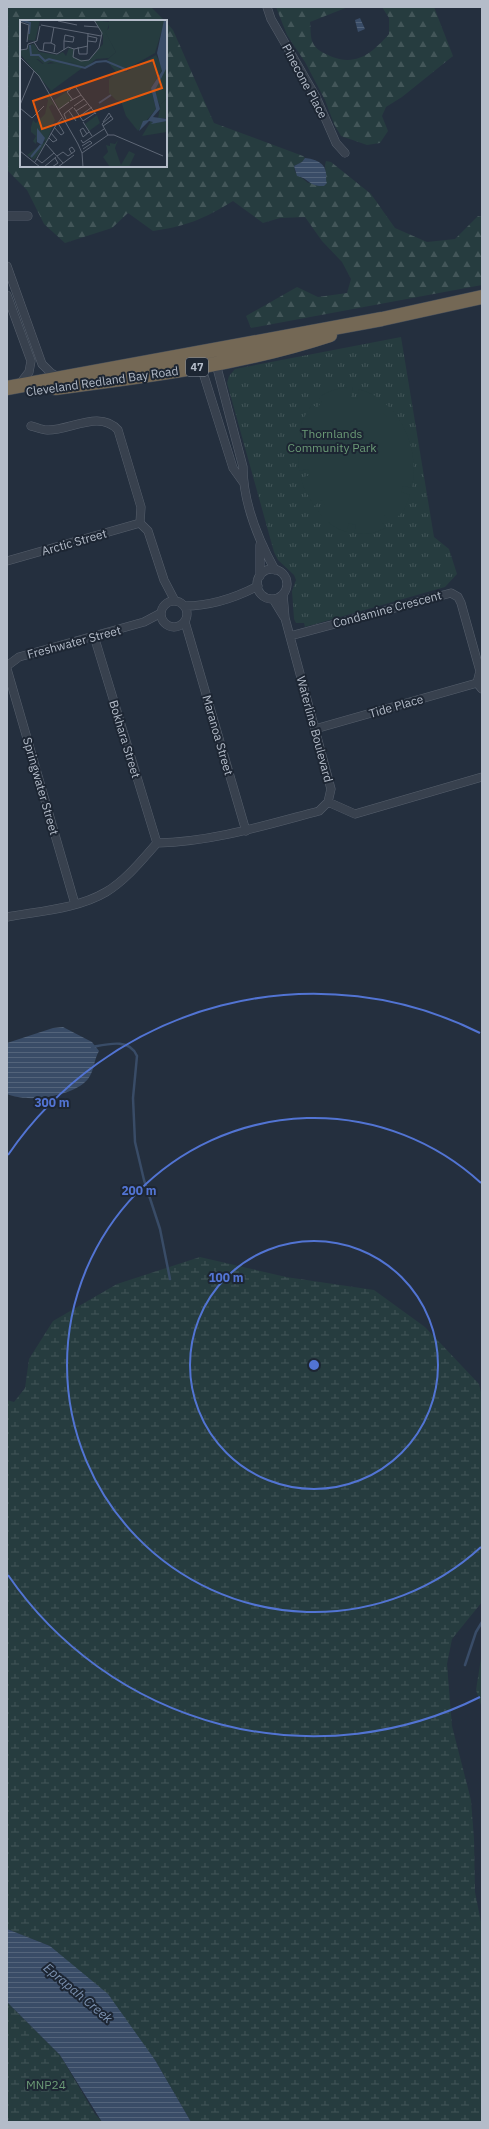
<svg xmlns="http://www.w3.org/2000/svg" width="489" height="2129" viewBox="0 0 489 2129" font-family="'IBM Plex Sans',sans-serif">
  <defs>
    <pattern id="grass-tufts" width="24" height="20" patternUnits="userSpaceOnUse"><rect width="24" height="20" fill="#263c3f"/><path d="M3 7l-1-3M5 7V3M7 7l1-3M15 17l-1-3M17 17v-4M19 17l1-3" fill="none" stroke="#435659"/></pattern>
    <pattern id="forest-firs" width="22" height="20" patternUnits="userSpaceOnUse"><rect width="22" height="20" fill="#263c3f"/><path d="M5 1l3.5 6h-7zM16 11l3.5 6h-7z" fill="#435659"/></pattern>
    <pattern id="wetland-marsh" width="20" height="14" patternUnits="userSpaceOnUse"><rect width="20" height="14" fill="#263c3f"/><path d="M1 5h8M5 5V1M11 12h8M15 12V8" fill="none" stroke="#435659"/></pattern>
    <pattern id="water-rules" width="6" height="5" patternUnits="userSpaceOnUse"><rect width="6" height="5" fill="#394c67"/><path d="M0 2.5h6" fill="none" stroke="#53647b"/></pattern>
  </defs>
  <rect width="100%" height="100%" fill="#242f3e"/>
  <path fill="url(#grass-tufts)" d="M401,337L434,537L449,549L457,574L445,587L305,627L304,623H296L294,619L292,591L296,580L294,575L278,560L274,552L227,383L229,376L235,369Z"/>
  <path fill="url(#forest-firs)" d="M7,7H151L165,21H21V166H166V22L173,30L214,123L303,156L305,158L302,162L294,166L295,172L308,183L326,179L325,165L326,161L331,162L371,194L395,228L427,242L455,239L478,216L482,217V285L251,328L246,316L297,287L318,297L347,293L351,279L342,262L322,241L305,217L280,218L263,223L233,201C204,219 187,226 153,231L128,213L112,228L65,243L44,224L27,190L7,170Z
    M276,7H348L310,22C311,28 310,38 313,43C316,50 324,53 330,56C357,67 372,53 389,34V18L382,7H434L453,56L402,97L386,107L382,116L388,131L380,143L367,145L341,136L334,124L325,100L305,62L287,35Z"/>
  <path fill="url(#wetland-marsh)" d="M200,1257L286,1277L374,1290L425,1327L479,1384L482,1397V1602L452,1639L447,1664L452,1726L471,1800L474,1839L475,1892L482,1927V2122H191L155,2060L50,1946L7,1929V1400L14,1402L25,1388L29,1359L53,1321L117,1284Z
    M482,1652V1708L476,1690Z
    M7,2002L60,2055L95,2114L102,2122H7Z"/>
  <path fill="#263c3f" d="M347,387H353L351,398L357,399L359,389L374,395L389,407L383,413L387,417L393,411C411,434 417,459 412,488L403,486L401,492L410,495L404,510L391,524L385,515L380,519L386,528L373,533L354,534L356,525L349,523L346,532C334,528 325,521 318,511L325,505L322,500L314,506L304,488L301,478L310,475L308,469L299,471V468L298,443L304,444L305,435L299,434L302,421L312,404L317,408L322,402L319,398C327,391 337,389 347,387Z"/>
  <path fill="url(#water-rules)" d="M360,18L365,29L358,32L355,20Z
    M305,158C314,159 325,162 326,173C327,177 325,179 327,183L324,186C309,187 309,178 297,176L294,166L302,162Z
    M63,1027L92,1042L99,1051C94,1059 94,1072 88,1079C73,1097 27,1103 7,1094V1043L53,1028Z
    M7,1929L50,1946L108,1994L155,2060L191,2122H102L60,2055L7,2002Z"/>
  <g fill="none" stroke-linecap="round" stroke-linejoin="round">
    <path stroke="#394c67" stroke-width="2.5" d="M92,1047C108,1044 130,1038 137,1056L133,1098L135,1142L144,1180L160,1229L170,1279
      M465,1665L476,1632L482,1622"/>
    <g stroke="#565f6c" stroke-width="9">
      <path id="street" d="M267,7L271,19L316,97L336,143L345,153
        M7,216H28
        M7,266L42,364L51,373L60,378
        M7,295L31,361L29,372L19,385
        M215,360L243,467C243,502 258,539 275,570
        M200,363L233,468L243,482
        M31,426C36,427 42,430 47,430C69,431 100,409 118,430L141,507L140,523L148,531L164,580L175,601
        M7,561L140,523
        M257 584a15 15 0 1 1 30 0a15 15 0 1 1-30 0Z
        M260,576V545
        M273,599L284,617
        M161 614a13 13 0 1 1 26 0a13 13 0 1 1-26 0Z
        M185,606C211,606 235,598 258,586
        M185,622L246,831
        M94,636L157,843
        M290,636L451,593L458,597L461,603L480,671L477,683L482,689
        M7,666L19,657L144,622L161,613
        M7,669L75,904
        M315,729L477,683
        M328,802L355,814L482,777
        M7,917C39,911 77,909 106,892C125,881 142,860 157,843C212,842 266,825 319,811L328,802L331,789L285,618L283,594"/>
    </g>
    <g stroke="#434c59" stroke-width="15">
      <path id="highway" d="M7,388L382,319L482,297
        M55,388C147,376 242,364 330,335"/>
    </g>
    <use href="#street" stroke="#38414e" stroke-width="8"/>
    <use href="#highway" stroke="#746855" stroke-width="14"/>
  </g>
  <g fill="none" stroke="#5274d3" stroke-width="2">
    <circle cx="314" cy="1365" r="124"/>
    <path d="M481 1547A247 247 0 1 1 481 1183"/>
    <path d="M480 1697A371 371 0 0 1 8 1575M8 1155A371 371 0 0 1 480 1033"/>
  </g>
  <g text-anchor="middle" dominant-baseline="central" stroke-width="4" stroke-linejoin="round" paint-order="stroke">
    <rect fill="#1d2633" stroke="#878f9c" stroke-width="1" x="186" y="358" width="22" height="18" rx="3"/>
    <g font-size="11" font-weight="bold" fill="#b4bcc9">
      <text x="197" y="367">47</text>
    </g>
    <g font-size="12" fill="#b4bcc9" stroke="#1d2633">
      <text transform="translate(305 81) rotate(62)">Pinecone Place</text>
      <text transform="translate(102 381) rotate(-8)">Cleveland Redland Bay Road</text>
      <text transform="translate(74 542) rotate(-16)">Arctic Street</text>
      <text transform="translate(387 609) rotate(-15)">Condamine Crescent</text>
      <text transform="translate(74 642) rotate(-15)">Freshwater Street</text>
      <text transform="translate(396 706) rotate(-16)">Tide Place</text>
      <text transform="translate(315 729) rotate(75)">Waterline Boulevard</text>
      <text transform="translate(218 735) rotate(74)">Maranoa Street</text>
      <text transform="translate(125 739) rotate(73)">Bokhara Street</text>
      <text transform="translate(41 786) rotate(74)">Springwater Street</text>
    </g>
    <g font-size="12" fill="#6b9a76" stroke="#1d2633">
      <text x="332" y="433">Thornlands<tspan x="332" dy="14">Community Park</tspan></text>
      <text x="46" y="2084">MNP24</text>
    </g>
    <g font-size="13" font-style="italic" fill="#7c92b1" stroke="#1d2633">
      <text transform="translate(78 1993) rotate(40)">Eprapah Creek</text>
    </g>
  </g>
  <g transform="translate(20 20)">
    <rect width="147" height="147" fill="#242f3e"/>
    <path d="M0,0H20L15,21L8,20L9,4ZM15,38L23,44L50,42L65,46L31,71L5,40ZM46,72L52,80L39,89L34,80Z" fill="#263c3f"/>
    <path d="M74,0L90,2L86,13L96,32L89,38L76,39L67,47L50,42L43,45L30,42L25,45L18,39L5,40L0,34V30H7L9,25L14,24L19,32L37,35L43,32L46,36L49,28L53,29L54,38L68,41L83,24V16ZM28,74L36,88L32,84L29,87L35,100L26,123L14,140L7,135L26,121L17,119L16,124L13,121L16,116L11,112V107L13,100L16,103L25,94L28,80L25,76ZM147,78V98H138L141,84ZM77,95L80,103L69,111L65,104ZM98,120L95,128L101,145L109,131L115,134L109,147H90L83,137L88,132L86,125L90,126V123L95,124Z" fill="#263c3f"/>
    <path d="M89,0H145L135,33L105,50L87,40L96,32L85,12L89,8ZM136,35L143,48L131,68L136,89L118,111L106,96L101,81L96,80L89,73V59L96,52L87,41L106,52ZM147,37V78L141,84V88L134,72ZM131,101L133,103L147,101V112L122,116Z" fill="#263c3f"/>
    <path d="M144,0H147L146,49L135,70L140,89L133,97L147,99V101L131,104L133,102L129,101L119,111L123,101L128,100L136,89L131,68L142,51L137,33ZM17,108L25,118L22,125L17,122Z" fill="#394c67"/>
    <path fill="none" stroke="#394c67" stroke-width="2" d="M0,0L10,3L9,14M10,25L11,35H19L25,41L29,39L65,48L76,42L86,41L107,50M79,83L91,75M11,137L21,125"/>
    <path fill="none" stroke="#5e6776" stroke-width="1" d="M38,1L57,5M0,2L9,5L7,22M21,5L81,16M64,6L78,7M68,16L77,18L76,22L68,21M14,22L19,30L37,34L48,27L54,29M31,23L34,7M8,24L17,21L20,6M58,27L59,34H67L68,13M54,29L53,37L61,41L69,40L79,28L82,13L74,0M54,29L68,26M0,30L7,29L8,24M44,30V21L53,22L54,17L45,15L44,21M23,31L24,23H31L35,25L34,32M0,37L19,56L58,124L62,133L63,147M53,80L47,72L55,66L61,75M50,81L61,75L76,94M0,85L14,51M54,86L64,79M0,88L12,98L24,86M54,88L63,101M38,90L49,82M49,91L56,101M56,91L67,84M60,96L72,87M46,99L44,94L53,87M63,101L75,93M63,102L72,116M83,102L89,93L91,96M83,106L93,99L91,96M34,107L41,115L44,113L38,103M67,114L63,108L60,110L63,117L69,112M88,115L82,104L91,96M29,118L33,122L37,120L31,113M61,120L63,123L84,109M26,124L43,143M62,126L70,121L72,123L63,129M0,131L20,147M62,133L88,115H94L143,136M37,136L43,132L48,136L55,131L52,127L49,129L52,134M17,139L22,143L34,133M15,142L36,105L42,98M24,147L36,137M32,147L38,143L35,138M38,147L54,135"/>
    <path fill="#e8590c" fill-opacity="0.15" stroke="#e8590c" stroke-width="2" d="M133,40L142,68L22,109L13,81Z"/>
    <rect width="147" height="147" fill="none" stroke="#b4bcc9" stroke-width="2"/>
  </g>
  <circle cx="314" cy="1365" r="6" fill="#5274d3" stroke="#1d2633" stroke-width="2"/>
  <g font-size="12" text-anchor="middle" font-weight="bold" fill="#5274d3" stroke="#1d2633" stroke-width="4" stroke-linejoin="round" paint-order="stroke">
    <text x="52" y="1107">300 m</text>
    <text x="139" y="1195">200 m</text>
    <text x="226" y="1282">100 m</text>
  </g>
  <rect width="489" height="2129" fill="none" stroke="#b4bcc9" stroke-width="16"/>
</svg>
